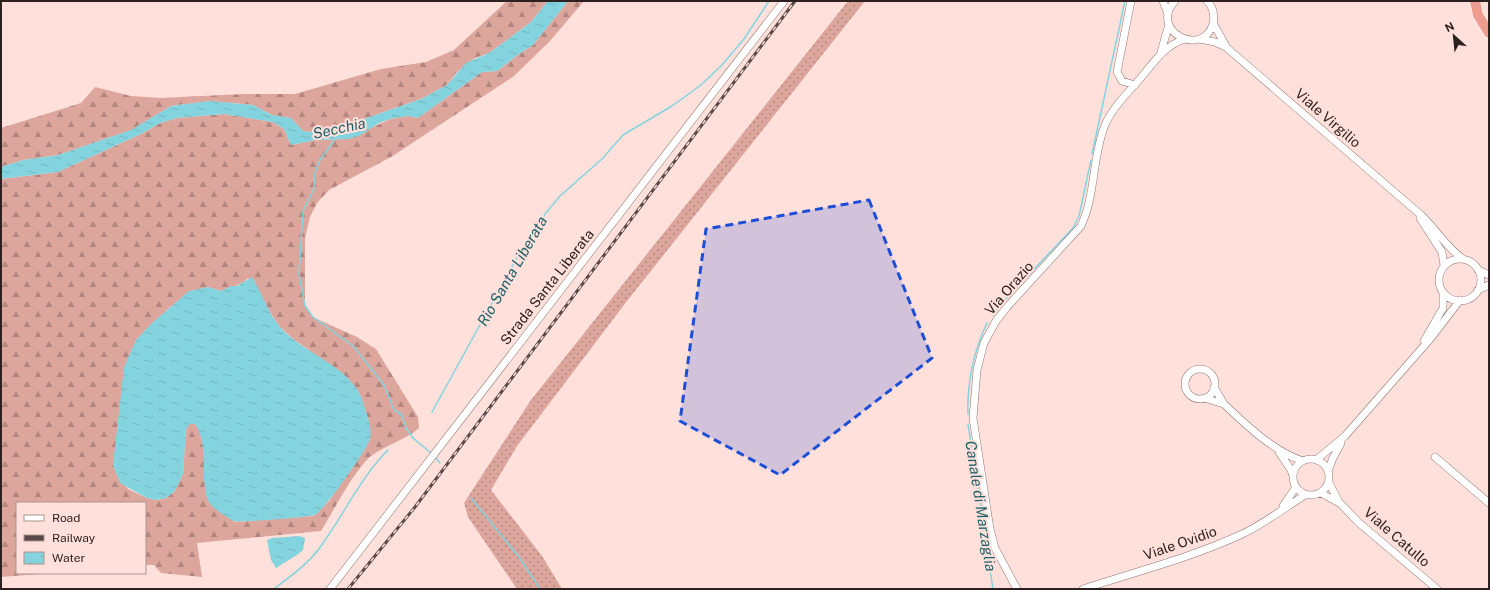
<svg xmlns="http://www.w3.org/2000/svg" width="1490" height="590" viewBox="0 0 1490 590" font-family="'Public Sans',sans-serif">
  <defs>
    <pattern id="grass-dots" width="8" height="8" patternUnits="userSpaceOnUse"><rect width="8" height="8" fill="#dca69d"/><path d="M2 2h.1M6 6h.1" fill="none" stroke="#b3877f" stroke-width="1.8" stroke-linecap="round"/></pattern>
    <pattern id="forest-firs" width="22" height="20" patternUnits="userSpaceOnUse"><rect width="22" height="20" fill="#dca69d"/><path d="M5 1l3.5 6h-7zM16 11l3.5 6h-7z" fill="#b3877f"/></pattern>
    <pattern id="water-ripples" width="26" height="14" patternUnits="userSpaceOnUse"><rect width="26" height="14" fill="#84d4df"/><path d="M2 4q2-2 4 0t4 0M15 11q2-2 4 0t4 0" fill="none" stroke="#72b6bf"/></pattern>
  </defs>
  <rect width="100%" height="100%" fill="#ffe0db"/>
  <path fill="url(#grass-dots)" d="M848,1H865L627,301L517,446L491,490L542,556L562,589H517L468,517L464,503L531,400Z"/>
  <path fill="url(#forest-firs)" fill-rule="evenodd" d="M507,1H548L530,23L489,53L475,58L456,73L447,85L421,99L344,126L310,132L303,131L291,118L272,115L253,105L210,101L171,106L132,130L58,155L23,160L1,167V128L81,103L95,87L131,96L160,98L244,94H295L381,69L426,62L454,50Z
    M568,1H584L550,41L514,76L391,157L329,190L317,203L310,217L305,238V305L312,317L357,337L376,349L418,417L419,428C405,440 386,445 371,456C356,468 332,513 321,531L197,543L202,577L161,573L154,565H145V503H17V573H51L1,577V179L58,172L143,133L160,123L177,118L224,114L273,122L284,129L291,145L316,140L348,139L390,119L408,116L418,118L482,72L497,71L519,54L533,45ZM248,278L279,326L293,339L309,350L370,439L329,501L314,516L235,522L205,489L204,449L199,429L195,424H190L186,429L183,474L175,491L166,498L156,500L147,498L128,489L113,465L136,340L170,307L208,287L221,291C231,286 241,286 248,278Z"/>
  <path fill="url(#water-ripples)" d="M548,1H568L533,45L519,54L497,71L482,72L418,118L408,116L390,119L379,123L359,136L348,139L316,140L291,145L284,129L273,122L224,114L177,118L160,123L143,133L58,172L1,179V167L23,160L58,155L131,130L171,106L210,101L253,105L272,115L291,118L303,131L310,132L344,126L421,99L447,85L466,63L489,53L530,23Z
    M252,277C262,293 268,313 280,327C303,353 340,362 359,392C362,398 364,406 366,412C369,419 372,432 370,439C367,450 325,509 315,515C311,517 238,523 234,521C228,518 217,511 212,506C197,491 211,445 195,424H190L186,429L183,474L175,491L166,498L156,500L147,498L120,483L113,465L124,367L136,340L151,324L189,291L208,287L221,291L231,286H237Z
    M299,536L303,537L305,539L303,550L297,555L276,568L271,560L267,540L272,538Z"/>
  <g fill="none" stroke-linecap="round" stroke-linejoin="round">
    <path stroke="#84d4df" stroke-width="1.5" d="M335,139L320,160L314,175V189L303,211L299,275L305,306L313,317L353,346L384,385L394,410L402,415L406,428L413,438L431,453
      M1092,154L1125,1
      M993,315L1004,301L1073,228L1079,216L1091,160
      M432,412L518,256L535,234L545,214L560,196L602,159L623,135L672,106L701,85L722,65L744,39L769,1
      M968,414C967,382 973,353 987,323
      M968,424L993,589
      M435,457L440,463
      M471,498L519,557L540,589
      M274,589C292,575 311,562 323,543C345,512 361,477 388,450"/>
    <g stroke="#907571" stroke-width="8">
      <path id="minor" d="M1131,1L1117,72L1122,81L1135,85
        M1163,1L1168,14
        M1175,1C1148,30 1202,59 1213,24C1215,15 1213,7 1207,1
        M1213,23L1227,48L1421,215C1436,229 1447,248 1463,259
        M1199,39L1215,42L1226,47
        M1161,52L1169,24
        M1420,218L1442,252L1444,266
        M1439 280a21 21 0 1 1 42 0a21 21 0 1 1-42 0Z
        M1478,270L1489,275
        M1478,290L1489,285
        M1424,341L1443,308V292
        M1185 384a15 15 0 1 1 30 0a15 15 0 1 1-30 0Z
        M1204,398L1224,404L1214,387
        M1224,404C1246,425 1273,451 1303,461
        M1279,452L1291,470L1293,476
        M1435,457L1489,503
        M1293 477a18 18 0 1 1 36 0a18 18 0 1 1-36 0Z
        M1316,460L1345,436L1431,338L1460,300
        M1328,471L1333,458L1341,443
        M1329,483L1338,500
        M1321,493L1341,504L1358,522L1437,589
        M1283,506L1296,487
        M330,589L784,1
        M1017,589L995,548L990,529L973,418L977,370L984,343L996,321L1007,307L1081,226C1096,194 1092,157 1105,125C1113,106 1131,90 1144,74C1156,59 1166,45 1185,39
        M1083,589C1135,572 1190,558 1240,535C1263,525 1284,508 1305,495"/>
    </g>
    <g stroke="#fff" stroke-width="11">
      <path id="highway" d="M1475,1L1478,15L1489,33"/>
    </g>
    <use href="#minor" stroke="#fff" stroke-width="7"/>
    <use href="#highway" stroke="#ef9c90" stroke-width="10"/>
    <g stroke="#594947" stroke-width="3">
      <path id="rail" d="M348,589L415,507L795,1"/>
    </g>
    <use href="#rail" stroke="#ffe0db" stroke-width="1.5" stroke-dasharray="4.5" stroke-linecap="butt"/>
  </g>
  <path fill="#1d4ed8" fill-opacity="0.2" stroke="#1d4ed8" stroke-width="3" stroke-dasharray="8 5" stroke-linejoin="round" d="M869,200L932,358L780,475L680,421L706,229Z"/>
  <g text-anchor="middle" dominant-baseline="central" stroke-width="4" stroke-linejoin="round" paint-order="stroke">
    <g font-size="14" fill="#2c211f" stroke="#ffe0db">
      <text transform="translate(1328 118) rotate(41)">Viale Virgilio</text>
      <text transform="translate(547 287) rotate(-52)">Strada Santa Liberata</text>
      <text transform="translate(1009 288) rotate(-49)">Via Orazio</text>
      <text transform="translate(1397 537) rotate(41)">Viale Catullo</text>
      <text transform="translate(1180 543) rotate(-19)">Viale Ovidio</text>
    </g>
    <g font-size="15" font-style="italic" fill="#20626a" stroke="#ffe0db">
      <text transform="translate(339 128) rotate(-12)">Secchia</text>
      <text transform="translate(512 271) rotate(-60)">Rio Santa Liberata</text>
      <text transform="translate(981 506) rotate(81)">Canale di Marzaglia</text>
    </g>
  </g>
  <rect width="1490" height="590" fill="none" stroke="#2c211f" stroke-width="4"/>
  <rect x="16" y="502" width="130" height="72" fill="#ffe0db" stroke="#ab9490"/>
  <rect x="24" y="515" width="20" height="6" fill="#ffffff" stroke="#ab9490"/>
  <text x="52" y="522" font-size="12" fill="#2c211f">Road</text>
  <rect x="24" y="535" width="20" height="6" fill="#594947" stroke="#ab9490"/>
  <text x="52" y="542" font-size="12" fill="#2c211f">Railway</text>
  <rect x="24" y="552" width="20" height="12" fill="url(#water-ripples)" stroke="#ab9490"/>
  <text x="52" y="562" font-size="12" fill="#2c211f">Water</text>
  <g transform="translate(1454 36) rotate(333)" stroke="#ffe0db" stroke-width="3" paint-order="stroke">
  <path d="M0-3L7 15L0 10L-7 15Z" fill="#2c211f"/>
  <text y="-6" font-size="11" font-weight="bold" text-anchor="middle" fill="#2c211f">N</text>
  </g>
</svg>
